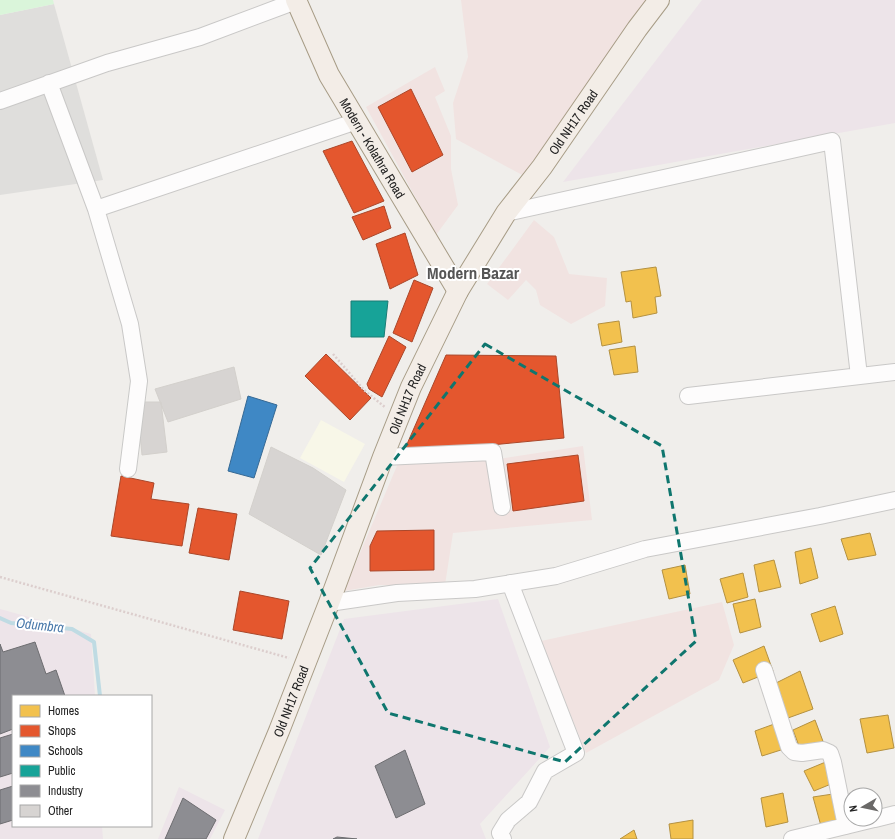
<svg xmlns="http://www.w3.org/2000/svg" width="895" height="839" viewBox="0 0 895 839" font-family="'Archivo Narrow',sans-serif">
  <rect width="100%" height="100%" fill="#f0eeeb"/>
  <path fill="#dfdedc" d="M54,4L103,180L0,195V15Z"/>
  <path fill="#f1e3e1" d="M461,0H647L524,176L456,139L453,103L468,57Z
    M435,67L445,91L435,97L451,136V169L458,205L436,235L366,107Z
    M534,220L554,237L569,274L607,278L605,306L571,324L540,305L536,290L526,280L508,300L487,284Z
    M583,446L592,520L453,533L445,585H379L344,591L399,461L492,460Z
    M722,602L734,645L719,680L586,753L541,641Z"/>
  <path fill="#ede4e9" d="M702,0H895V123L563,182Z
    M498,599L550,747L480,824L486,839H258L344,619Z
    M0,609L91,634L95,696H13V826H102L103,839H0Z
    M179,787L225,810L210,839H158Z"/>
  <path fill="#f8f7e8" d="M321,420L365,444L344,482L300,458Z"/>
  <path fill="#daf5da" d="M0,0H53L54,4L0,15Z"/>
  <path fill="#f2c14e" stroke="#b49141" d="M656,267L661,296L655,297L657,313L633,318L631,301L626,302L621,272Z
    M619,321L622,342L602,346L598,324Z
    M635,346L638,372L614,375L609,350Z
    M870,533L876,555L848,560L841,539Z
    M811,548L818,578L800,584L795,552Z
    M774,560L781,587L759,592L754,565Z
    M685,565L690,594L669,599L662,570Z
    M743,573L748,597L727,603L720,579Z
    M755,599L761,627L740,633L733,604Z
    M835,606L843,634L820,642L811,614Z
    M764,646L773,671L743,683L733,660Z
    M800,671L813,709L788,718L776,683Z
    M888,715L894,748L867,753L860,719Z
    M815,720L824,744L802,754L793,730Z
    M777,723L784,749L762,756L755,731Z
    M828,761L836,782L814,791L804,771Z
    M783,793L788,822L766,827L761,798Z
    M833,794L841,820L821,826L813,797Z
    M693,820V839H671L669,824Z
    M634,830L637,839H620Z"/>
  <path fill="#e4572e" stroke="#aa472a" d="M411,89L443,155L412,172L378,107Z
    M352,141L384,201L354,213L323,151Z
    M384,206L391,228L363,240L352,217Z
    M405,233L418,275L390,289L376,244Z
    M414,280L433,288L412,342L393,333Z
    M389,336L406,347L382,397L369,389L367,384Z
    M326,354L371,398L350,420L305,376Z
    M446,355L556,356L564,438L491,445L404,451Z
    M578,455L584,501L513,511L507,464Z
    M121,476L154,483L151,499L189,504L182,546L111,536Z
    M198,508L237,514L229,560L189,553Z
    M434,530V570L370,571V546L377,531Z
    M240,591L289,601L282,639L233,630Z"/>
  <path fill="#3f88c5" stroke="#366994" d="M248,396L277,405L254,478L228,471Z"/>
  <path fill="#17a398" stroke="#1a7c75" d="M351,301H388L384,337H351Z"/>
  <path fill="#8d8d92" stroke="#6d6d70" d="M35,642L46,674L56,670L65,696H13V729L0,734V644L3,652Z
    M13,734V773L0,777V738Z
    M405,750L425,804L396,818L375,766Z
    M13,786V820L0,824V790Z
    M183,798L216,820L206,839H165Z
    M337,837L357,839H333Z"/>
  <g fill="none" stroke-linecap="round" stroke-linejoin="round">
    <path stroke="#bfdbe3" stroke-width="4" d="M0,618L11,623L72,629L94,642L100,696"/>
  </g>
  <path fill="#d7d4d2" stroke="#d3d0cc" d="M234,367L241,399L168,422L155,389Z
    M137,402H161L167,452L142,455Z
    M271,447L313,468L346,490L321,555L249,514Z"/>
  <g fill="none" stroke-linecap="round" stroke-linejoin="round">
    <g stroke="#c9c8c7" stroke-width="18">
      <path id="minor" d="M49,83L96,209L357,121
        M0,101L107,63L200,37L296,1
        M96,209L130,324L139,381L128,469
        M506,213L832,141L859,376
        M688,396L895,372
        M383,457L493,452L502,507
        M329,603L397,593L475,589L556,576L645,549L820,516L895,500
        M764,670L789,747L794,752L802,753L823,750L830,753L833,762L846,826
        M875,819L895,814
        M503,839L500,833L508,820L529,802L545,771L576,753L510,583
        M792,839L874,819"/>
    </g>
    <g stroke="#a79c86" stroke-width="22">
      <g id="major">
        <path id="s1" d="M296,0L329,75L458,291"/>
        <path id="s2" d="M234,839L279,731L329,603L383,457L411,387L458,291L506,213L542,167L637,29L659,0"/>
      </g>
    </g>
    <path stroke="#dccecd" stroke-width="2.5" stroke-dasharray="2 2" stroke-linecap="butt" d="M333,354L364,390L386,408
      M0,577L289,658"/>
    <use href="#minor" stroke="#fdfcfc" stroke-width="16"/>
    <use href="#major" stroke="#f3ede7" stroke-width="20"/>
  </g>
  <path fill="none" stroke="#0f766e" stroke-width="3" stroke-dasharray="8 5" stroke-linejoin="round" d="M485,344L662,446L696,641L565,762L388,713L310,568Z"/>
  <g text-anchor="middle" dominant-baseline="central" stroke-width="4" stroke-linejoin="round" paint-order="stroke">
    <g font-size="13" fill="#222" stroke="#fff">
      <text stroke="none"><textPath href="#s2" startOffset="797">Old NH17 Road</textPath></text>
      <text stroke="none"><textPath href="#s1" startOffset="167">Modern - Kolathra Road</textPath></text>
      <text stroke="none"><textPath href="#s2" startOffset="473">Old NH17 Road</textPath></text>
      <text stroke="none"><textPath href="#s2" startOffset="149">Old NH17 Road</textPath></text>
    </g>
    <g font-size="14" font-style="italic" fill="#4a7aab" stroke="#fff">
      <text transform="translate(40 625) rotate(6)">Odumbra</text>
    </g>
    <g font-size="17" font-weight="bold" fill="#555" stroke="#fff">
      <text x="473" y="272">Modern Bazar</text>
    </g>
  </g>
  <rect x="12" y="695" width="140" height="132" fill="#ffffff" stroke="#a7a7a7"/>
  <rect x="20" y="705" width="20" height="12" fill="#f2c14e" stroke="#a7a7a7"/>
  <text x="48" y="715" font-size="12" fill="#222222">Homes</text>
  <rect x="20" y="725" width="20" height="12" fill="#e4572e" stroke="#a7a7a7"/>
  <text x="48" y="735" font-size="12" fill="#222222">Shops</text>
  <rect x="20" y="745" width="20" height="12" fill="#3f88c5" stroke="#a7a7a7"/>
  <text x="48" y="755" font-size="12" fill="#222222">Schools</text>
  <rect x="20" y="765" width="20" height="12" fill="#17a398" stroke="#a7a7a7"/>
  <text x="48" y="775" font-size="12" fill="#222222">Public</text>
  <rect x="20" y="785" width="20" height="12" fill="#8d8d92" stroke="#a7a7a7"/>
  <text x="48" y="795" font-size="12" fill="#222222">Industry</text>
  <rect x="20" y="805" width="20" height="12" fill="#d7d4d2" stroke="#a7a7a7"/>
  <text x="48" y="815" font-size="12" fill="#222222">Other</text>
  <g transform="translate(863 807) rotate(261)"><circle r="19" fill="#ffffff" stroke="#a7a7a7"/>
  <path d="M0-3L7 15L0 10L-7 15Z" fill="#6a6968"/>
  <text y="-6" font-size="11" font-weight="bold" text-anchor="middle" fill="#222222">N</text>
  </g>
</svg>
